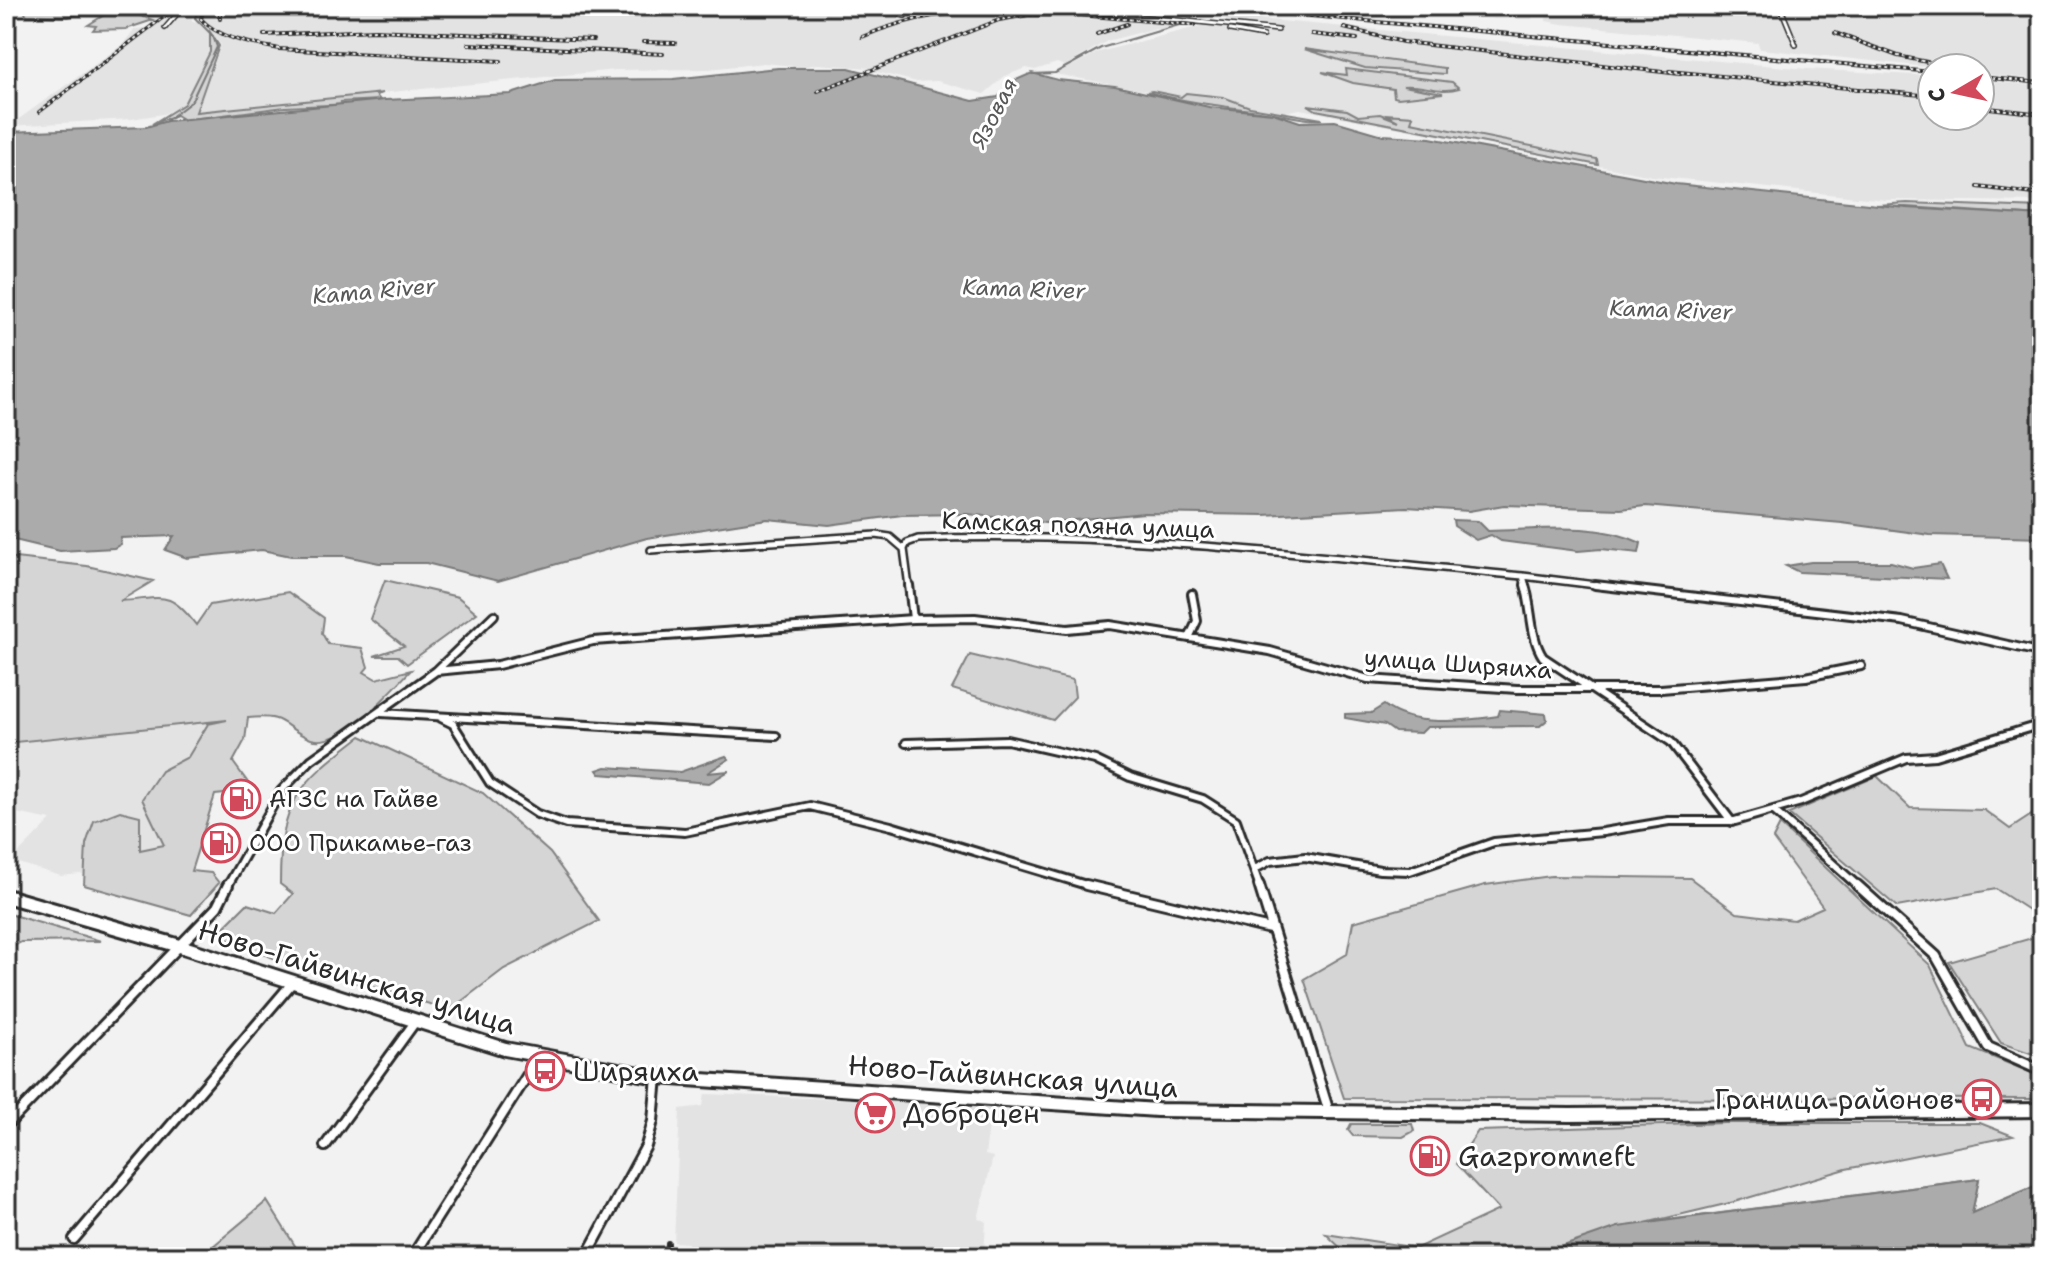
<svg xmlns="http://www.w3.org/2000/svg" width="2048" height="1263" viewBox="0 0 2048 1263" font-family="'Shantell Sans',sans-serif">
  <rect width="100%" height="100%" fill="#f2f2f2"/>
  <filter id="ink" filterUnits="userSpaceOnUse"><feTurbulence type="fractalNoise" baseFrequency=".0125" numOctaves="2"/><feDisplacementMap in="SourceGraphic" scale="16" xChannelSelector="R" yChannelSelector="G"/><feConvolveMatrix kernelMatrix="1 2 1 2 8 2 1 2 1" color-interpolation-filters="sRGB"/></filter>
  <g filter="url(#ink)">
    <path fill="#e3e3e3" d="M176,6H188L184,10L192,11V22L197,21L196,15L201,6H895L884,14L900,18L906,16L908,6H1018L1198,24H1176L1165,30L1153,29L1107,41L1065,66L1057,63L1035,70L1026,68L1005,76L984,94L937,81L917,82L873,71L818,92L814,91L870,68L817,64L792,69L793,66L764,63L709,69L616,70L197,111L221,45L210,31L209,51L183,105L163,114L131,119L9,126L122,45L135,29L147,28Z
      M1372,6H1534L1532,19H1495Z
      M1548,6H2020L2042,34V80L1980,74V68H1937L1760,49L1758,43L1562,24L1546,21Z
      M1236,17L1807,69L1932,76V116H1980V80L2042,86V202L1886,200L1652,176L1300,109L1284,112L1186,98L1055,74L1099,52Z
      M233,709L188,862L61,876L11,861L51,820L6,811V732Z
      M705,1094L969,1104L991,1108L985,1155L993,1157L978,1219L986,1221L984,1257H686L688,1243L674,1242L680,1109L703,1106Z"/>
    <path fill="#d5d5d5" stroke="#808080" stroke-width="2" d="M48,6L104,7L68,17L27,15L22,9Z
      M167,6L141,16L153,20L126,29L93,30L96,26L88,25L117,7Z
      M210,32L219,46L196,112L383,93L376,95L380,100L340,102L352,104L285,107L184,120L176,115L152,124L184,104L210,52Z
      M1304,49L1445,68V74L1365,68Z
      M1346,69L1452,82L1459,88C1440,94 1423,84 1403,86L1443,93L1398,98L1394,97L1393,89L1353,83L1322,72L1347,75Z
      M1152,91L1181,97L1186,93L1223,97L1250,107L1322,119C1302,121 1291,115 1272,113C1230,107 1189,103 1147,92Z
      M1308,105L1347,110L1358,116L1380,114L1398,121L1385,114L1413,116L1411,122L1597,159L1598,165L1316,110Z
      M1907,203L2042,208V216L1877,205Z
      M6,557L87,566L153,581L120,601C162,599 168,588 196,625L210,605L288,592L324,618L322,633L328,644L362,648L368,667L364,672L376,679L411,670C392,690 342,749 311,739C280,727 289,714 248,718L245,740L233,762L254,791L215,795L191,871L211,873L219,883L191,915L84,885L86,844L94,821L120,811L140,816V850L164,845L142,799L161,771L188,757L208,724L227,720L6,743Z
      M385,580L458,597L477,613L407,664L398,656H374L404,646L370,619Z
      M970,655L1073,680L1075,697L1053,720L952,689Z
      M361,736L483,793L550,853L599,921L504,969L450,1010L276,959L216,935L247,904L276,913L293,894L280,884C280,801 297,785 361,736Z
      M1877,776L1910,808L1984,810L2010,829L2042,808V919L1996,889L1897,907L1789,814Z
      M1780,825L1930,965L1970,1048L2042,1077V1099L1344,1098L1304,979L1347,954L1353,922L1485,885L1551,876L1690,878L1737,913L1794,920L1823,907L1773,839Z
      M6,913L101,941L21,942L6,950Z
      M2042,935V1057L2001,1043L1949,962Z
      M1725,1123H1980L2013,1136L1846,1169L1734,1202L1645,1223L1979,1179L1972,1213L2042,1183V1257H1350L1326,1234L1417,1248L1499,1210L1456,1164L1478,1131Z
      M1351,1124H1412L1414,1131L1403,1137L1353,1136L1348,1130Z
      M267,1201L302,1257H200Z"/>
    <path fill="#ababab" stroke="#787878" stroke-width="2" d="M778,68H849L973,101L998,97L1016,80L1032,73L1058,80L1115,86L1209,107L1273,113L1300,122L1335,121L1383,135L1430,138L1676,184L1907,208L2042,216V538L1930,535L1842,523L1645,506L1621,509L1504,505L1469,511L1406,507L1264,515L1144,513L1045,523L968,514L902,515L829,525L767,519L647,538L498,581L426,563H379L346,556H291L262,550L187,558L165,550L174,536L120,538L121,544L114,548L60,551L6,538V132L146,127L167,121L385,100L511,94L555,80L673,79Z
      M1453,520L1478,521L1488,531C1538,530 1595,521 1641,543L1639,553L1601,549L1578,551L1501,541L1491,535L1476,540L1454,526Z
      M1811,562H1891L1913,568L1940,564L1947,579L1799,572L1786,566Z
      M1384,705C1412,728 1463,721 1498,716L1500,710L1546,714L1547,720L1540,726L1427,727L1421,733L1395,732L1385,725L1345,718V714L1371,713Z
      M726,756L729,759L707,773L729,771L709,783L600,774L597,770L606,767L680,772Z
      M1979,1179L1972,1213L2042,1183V1257H1532L1618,1227Z"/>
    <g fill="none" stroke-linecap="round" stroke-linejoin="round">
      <path stroke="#787878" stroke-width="2" d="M1183,20L1208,12L1260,16V9L1245,6
        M1032,74L1055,73L1101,48L1179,25
        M166,121L191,102L217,47L213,36L195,18L200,6"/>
      <g stroke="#2b2b2b" stroke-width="6">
        <path id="street-far3" d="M900,6L901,15L905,16
          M1036,6L1278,30
          M1780,6L1796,45
          M165,28L184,6
          M1230,30L1263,36"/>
      </g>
      <g stroke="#2b2b2b" stroke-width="10">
        <path id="street-far2" d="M904,549L907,543L918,539C1120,531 1323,557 1523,576L1526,587
          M904,549L909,587
          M651,550L876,535L890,537L904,549
          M1523,576L1612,587"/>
      </g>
      <g stroke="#2b2b2b" stroke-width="12">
        <path id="street-far1" d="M1525,585C1532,607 1530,638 1543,657L1671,742L1732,822
          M1595,585L1902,621L2039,652L2042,656
          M913,619L975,618L1067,629L1110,625L1270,651L1368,679L1517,689H1661L1806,677L1861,666
          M1189,638L1197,621L1192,594
          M436,671L498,665L593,641L913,619L909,585
          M381,713L776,736
          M441,718L453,724L490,783L537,814L566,824L685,832L810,806L891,826L1093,887
          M906,743L1007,740L1095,760L1130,777L1203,799L1236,820L1260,887
          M1774,811L1859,887
          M1255,869L1270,861L1305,857L1380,870L1410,871L1494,842L1603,832L1669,821H1735L1801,802L1906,758L1935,756L2042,724
          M227,887L281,791L311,760L436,671L494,615"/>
      </g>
      <g stroke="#2b2b2b" stroke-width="14">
        <path id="street" d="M1086,885L1270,929
          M1259,885L1329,1112
          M1857,885L1936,956L1988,1047L2042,1071
          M6,1126L217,907L228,885
          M325,1146L415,1022
          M74,1239L293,982
          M412,1257L539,1057
          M586,1257L646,1146L653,1121L657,1077"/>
      </g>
      <g stroke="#2b2b2b" stroke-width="18">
        <path id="primary" d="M6,896L180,946L505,1049L657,1077L1157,1110L1570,1115L2042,1110"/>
      </g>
      <use href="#street-far3" stroke="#fff" stroke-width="3"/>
      <use href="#street-far2" stroke="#fff" stroke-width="5"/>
      <use href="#street-far1" stroke="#fff" stroke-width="6"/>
      <use href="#street" stroke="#fff" stroke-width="8"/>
      <use href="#primary" stroke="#fff" stroke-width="12"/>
      <g stroke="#2b2b2b" stroke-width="4">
        <path id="rail-far1" d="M204,6L201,19C219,39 254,44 279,49L501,61
          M220,6V19
          M1175,6L1207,9
          M1199,6L1932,72
          M427,10L471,11
          M461,11L657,14
          M1069,14L1195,25
          M1344,28L1403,42L1680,74
          M1835,33L1898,56L1956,68
          M1097,34L1127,24
          M1312,34L1357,39
          M264,35L375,30L593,40
          M862,37C910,16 957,10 1010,12
          M643,42L675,43
          M468,44L663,54
          M1669,71L1932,96
          M1980,77L2042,83
          M818,91L999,20L1028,15H1078
          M1980,107L2042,114
          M39,112L178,6
          M1978,187L2042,195"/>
      </g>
      <g stroke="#2b2b2b" stroke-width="6">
        <path id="rail" d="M667,1257L668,1243
          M680,1257L681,1253"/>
      </g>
      <use href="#rail-far1" stroke="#fff" stroke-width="2" stroke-dasharray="3" stroke-linecap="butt"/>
      <use href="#rail" stroke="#fff" stroke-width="3" stroke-dasharray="8" stroke-linecap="butt"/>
    </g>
  </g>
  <defs>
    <g id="fuel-ring" transform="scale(2)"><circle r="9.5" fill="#fff" stroke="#d1495b" stroke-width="1.5"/><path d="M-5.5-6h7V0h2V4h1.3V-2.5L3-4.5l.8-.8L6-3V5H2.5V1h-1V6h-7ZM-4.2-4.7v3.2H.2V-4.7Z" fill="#d1495b"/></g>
    <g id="bus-ring" transform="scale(2)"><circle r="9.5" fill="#fff" stroke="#d1495b" stroke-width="1.5"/><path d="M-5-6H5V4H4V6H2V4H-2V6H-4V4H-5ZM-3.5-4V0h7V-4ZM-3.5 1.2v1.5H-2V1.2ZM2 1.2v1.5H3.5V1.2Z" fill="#d1495b"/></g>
    <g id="supermarket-ring" transform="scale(2)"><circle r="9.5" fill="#fff" stroke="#d1495b" stroke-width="1.5"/><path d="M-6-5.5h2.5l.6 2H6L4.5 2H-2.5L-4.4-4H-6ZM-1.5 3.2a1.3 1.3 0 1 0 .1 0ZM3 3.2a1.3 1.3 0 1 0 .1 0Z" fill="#d1495b"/></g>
  </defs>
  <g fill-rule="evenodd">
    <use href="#fuel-ring" x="241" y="799"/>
    <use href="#fuel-ring" x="221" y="843"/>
    <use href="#bus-ring" x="545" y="1071"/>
    <use href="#bus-ring" x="1982" y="1099"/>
    <use href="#supermarket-ring" x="875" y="1113"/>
    <use href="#fuel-ring" x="1430" y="1156"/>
  </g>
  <g text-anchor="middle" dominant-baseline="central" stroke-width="6" stroke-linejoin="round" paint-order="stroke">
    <g font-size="22" font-style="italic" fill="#585858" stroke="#fff">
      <text transform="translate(994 113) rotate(-63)">Язовая</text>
      <text transform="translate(1024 289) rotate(2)">Kama River</text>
      <text transform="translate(374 291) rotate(-5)">Kama River</text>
      <text transform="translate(1671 310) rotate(2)">Kama River</text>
    </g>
    <g font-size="24" fill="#2b2b2b" stroke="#fff">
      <text transform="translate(1078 525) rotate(2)">Камская поляна улица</text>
      <text transform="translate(1458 664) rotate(4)">улица Ширяиха</text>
    </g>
    <g font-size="24" fill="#2b2b2b" stroke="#fff" text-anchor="start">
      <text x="269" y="799">АГЗС на Гайве</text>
      <text x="249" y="843">ООО Прикамье-газ</text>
    </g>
    <g font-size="28" fill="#2b2b2b" stroke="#fff">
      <text transform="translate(357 977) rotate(17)">Ново-Гайвинская улица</text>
      <text transform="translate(1013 1076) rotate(4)">Ново-Гайвинская улица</text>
    </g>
    <g font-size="28" fill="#2b2b2b" stroke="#fff" text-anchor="start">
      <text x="573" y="1071">Ширяиха</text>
      <text x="1954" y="1099" text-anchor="end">Граница районов</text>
      <text x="903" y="1113">Доброцен</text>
      <text x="1458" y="1156">Gazpromneft</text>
    </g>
  </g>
  <rect width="2048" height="1263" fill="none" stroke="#fff" stroke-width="32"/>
  <rect x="16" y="16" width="2016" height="1231" fill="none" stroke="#2b2b2b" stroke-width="3" filter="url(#ink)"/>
  <g transform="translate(1956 92) rotate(261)"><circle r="38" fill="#ffffff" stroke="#aaaaaa" stroke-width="2"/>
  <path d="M0-6L14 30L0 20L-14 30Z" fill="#d1495b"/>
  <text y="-12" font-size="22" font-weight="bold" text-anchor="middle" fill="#2b2b2b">С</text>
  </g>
</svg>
